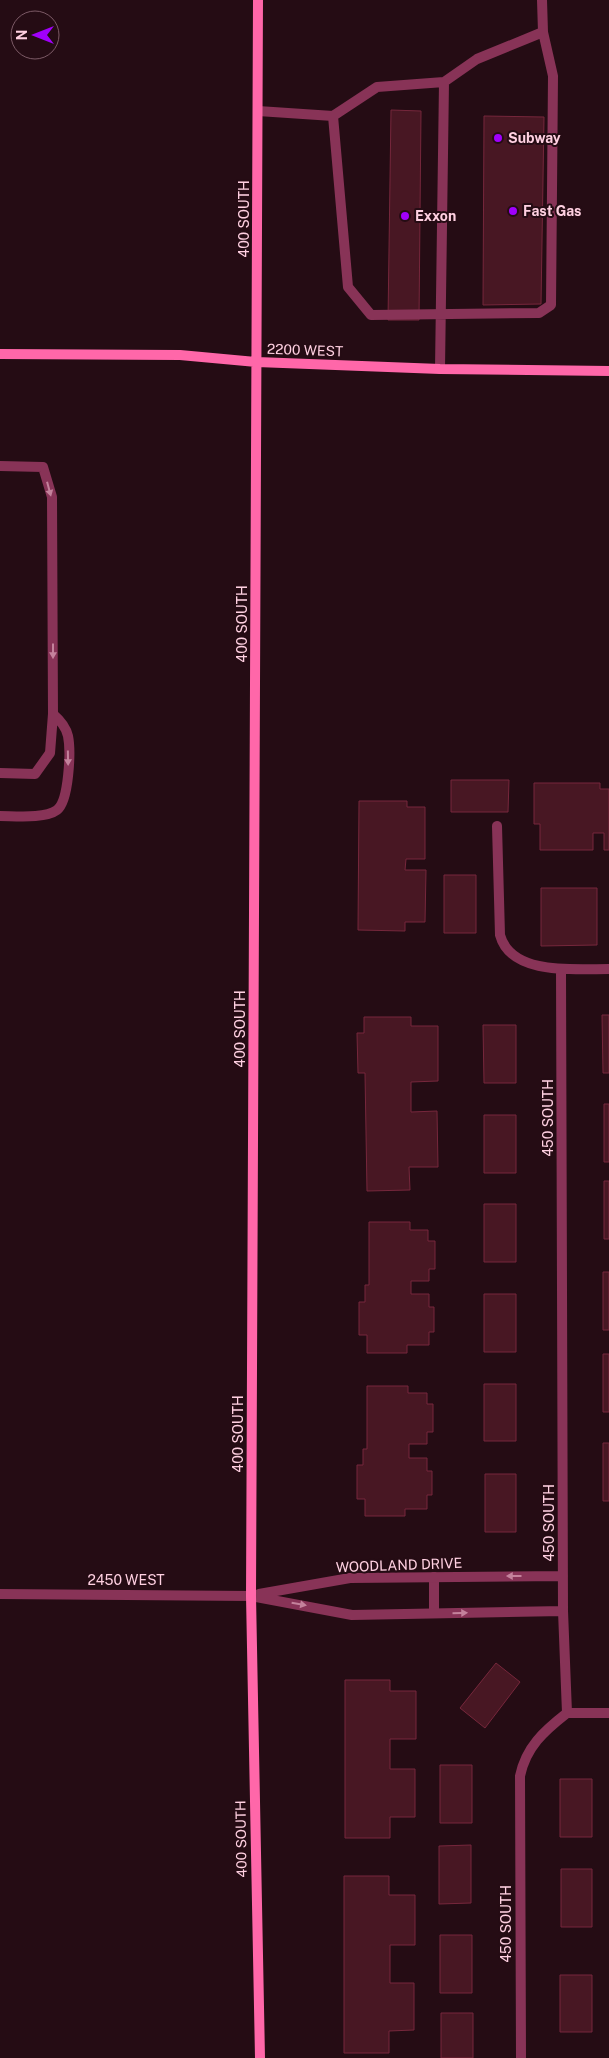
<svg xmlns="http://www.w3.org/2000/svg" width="609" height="2058" viewBox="0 0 609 2058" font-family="'Public Sans',sans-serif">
  <rect width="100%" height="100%" fill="#250c14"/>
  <path fill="#481723" stroke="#76273c" d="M391,110L421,111L419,320H388Z
    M484,116L544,117L541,304L483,305Z
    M451,780H509L508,812H451Z
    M534,783H600V789H609V850H604V833H593V850H540V824H534Z
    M359,801H407V807H425V859H406L405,870H426L425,922H405V931L358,930Z
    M444,875H476V933H444Z
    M541,888H597V945L541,946Z
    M602,1015H609V1073H603Z
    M364,1017H411V1026H438V1081L411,1082V1112L437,1111L438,1167H409L410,1190L367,1191L365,1073H358L357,1033H364Z
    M483,1025H516V1083H484Z
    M604,1104H609V1162H604Z
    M484,1115H516V1173H484Z
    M604,1181H609V1239H604Z
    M484,1204H516V1262H484Z
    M369,1222H410V1230H428V1241H435V1269H429V1281H411V1294H429V1307H434V1332H429V1345H407V1353H367V1335H359V1302H365V1285H369Z
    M603,1272H609V1330H603Z
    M484,1294H516V1352H484Z
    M603,1354H609V1412H603Z
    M484,1384H516V1441H484Z
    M367,1386H408V1393H427V1404H433V1432H427V1444H409V1458H427V1471H432V1495H427V1509H405V1516H365V1499H357V1465H363V1449H367Z
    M603,1443H609V1501H603Z
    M485,1474H516V1532H485Z
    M496,1663L520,1682L485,1728L460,1708Z
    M345,1680H390V1691H416V1739H390V1769H415V1817H390V1838H345Z
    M440,1765H472V1823H440Z
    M560,1779H592V1837H560Z
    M471,1845V1903L439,1904V1846Z
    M561,1869H592V1927H561Z
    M344,1876H389V1895H415V1945H390V1983H414V2030L389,2031V2053H344Z
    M440,1935H472V1993H440Z
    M560,1975H592V2032H560Z
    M441,2013H473V2058H441Z"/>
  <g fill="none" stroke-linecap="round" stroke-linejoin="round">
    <path stroke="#883357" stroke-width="10" d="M258,111L333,116L377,87L444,82
      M333,116L348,287L371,315L539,313L551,305L553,76L543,32
      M440,369L444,82L477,59L543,32L542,0
      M0,466L43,467L52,497L53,714L50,753L35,774L0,773
      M0,816C15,816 45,819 57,810C69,801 71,751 68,736C66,727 60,720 53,714
      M434,1577V1613"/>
    <path stroke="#883357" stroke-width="10" d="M497,826L500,935C511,976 576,969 609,969
      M0,1594L251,1596L352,1615L563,1611
      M259,1594L350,1578L563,1576
      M567,1713H609
      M521,2058L520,1776C526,1747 544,1731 567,1713L563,1611L561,969"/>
    <path stroke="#ff67a9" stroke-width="10" d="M258,0L251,1596L260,2058
      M0,354L180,355L257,362L440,369L609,371"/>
  </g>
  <defs><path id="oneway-solid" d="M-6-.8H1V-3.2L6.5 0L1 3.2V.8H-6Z" transform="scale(1.25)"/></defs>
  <g fill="#c4829c">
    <use href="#oneway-solid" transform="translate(49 489) rotate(75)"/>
    <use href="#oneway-solid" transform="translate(53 651) rotate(90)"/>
    <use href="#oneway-solid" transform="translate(68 758) rotate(89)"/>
    <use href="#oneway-solid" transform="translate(514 1576) rotate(180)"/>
    <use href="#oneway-solid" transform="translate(299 1604) rotate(10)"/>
    <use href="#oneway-solid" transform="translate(460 1613) rotate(-1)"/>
  </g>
  <g fill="#a100fb" stroke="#250c14" stroke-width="2">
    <circle cx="498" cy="138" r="5"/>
    <circle cx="513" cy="211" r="5"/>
    <circle cx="405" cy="216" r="5"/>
  </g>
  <g text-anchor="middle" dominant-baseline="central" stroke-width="4" stroke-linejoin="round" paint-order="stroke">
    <g font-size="14" font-weight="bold" fill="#ffd0e1" stroke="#250c14" text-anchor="start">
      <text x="508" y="138">Subway</text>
      <text x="523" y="211">Fast Gas</text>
      <text x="415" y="216">Exxon</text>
    </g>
    <g font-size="14" fill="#ffd0e1" stroke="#250c14">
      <text transform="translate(244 219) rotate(-90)">400 SOUTH</text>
      <text transform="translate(305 350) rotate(2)">2200 WEST</text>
      <text transform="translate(242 624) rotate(-90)">400 SOUTH</text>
      <text transform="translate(240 1029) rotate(-90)">400 SOUTH</text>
      <text transform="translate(548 1118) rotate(-90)">450 SOUTH</text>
      <text transform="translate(238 1434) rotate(-90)">400 SOUTH</text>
      <text transform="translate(549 1523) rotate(-90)">450 SOUTH</text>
      <text transform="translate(399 1565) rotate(-2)">WOODLAND DRIVE</text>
      <text x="126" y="1580">2450 WEST</text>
      <text transform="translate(241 1839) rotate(-91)">400 SOUTH</text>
      <text transform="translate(506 1924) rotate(-90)">450 SOUTH</text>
    </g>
  </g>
  <g transform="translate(35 35) rotate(270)"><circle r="24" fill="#250c14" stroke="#7c5a66"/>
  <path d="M0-4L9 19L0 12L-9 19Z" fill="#a100fb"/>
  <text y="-8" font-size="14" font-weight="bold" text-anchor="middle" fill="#ffd0e1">N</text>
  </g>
</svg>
